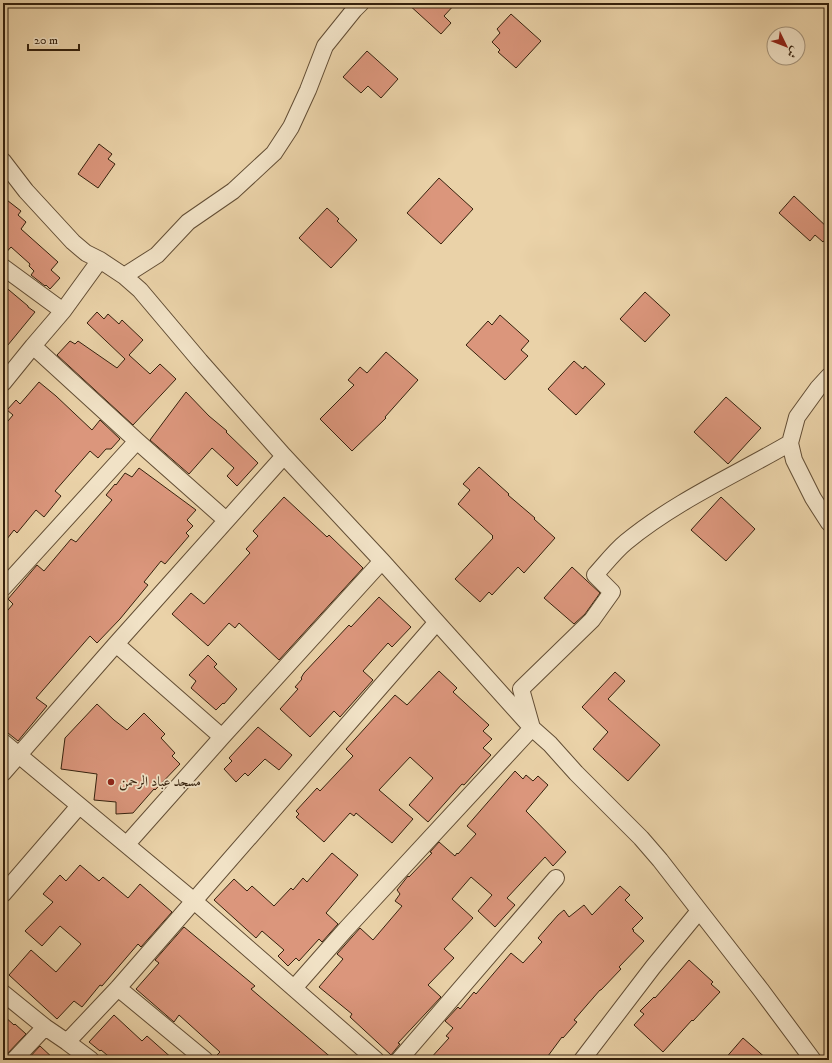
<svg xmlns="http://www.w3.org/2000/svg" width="832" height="1063" viewBox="0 0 832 1063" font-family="'IM FELL DW Pica',Amiri,serif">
  <rect width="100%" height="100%" fill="#ead2a8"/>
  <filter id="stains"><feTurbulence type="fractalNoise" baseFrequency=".005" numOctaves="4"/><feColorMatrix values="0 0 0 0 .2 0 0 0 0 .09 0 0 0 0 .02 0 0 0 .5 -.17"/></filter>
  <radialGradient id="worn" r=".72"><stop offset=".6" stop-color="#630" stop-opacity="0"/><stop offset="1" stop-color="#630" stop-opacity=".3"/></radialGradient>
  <path fill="#db967c" stroke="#35210d" d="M407,3H456L444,16L451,23L441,34Z
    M511,14L541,41L516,68L498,52L500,50L492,42L500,33L497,29Z
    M367,51L398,79L381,98L368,86L361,93L343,77Z
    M99,144L112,154L108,159L115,164L98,188L78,174Z
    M439,178L473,209L441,244L407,213Z
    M794,196L829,229V235L823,242L815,235L810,241L779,213Z
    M3,197L21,211L18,215L26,222L21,229L58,262L51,270L60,278L50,289L46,285L45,286L31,275L34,271L29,266L30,264L11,247L3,256Z
    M327,208L339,219L337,221L357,240L331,268L299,238Z
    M3,285L28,306V307L35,312L3,351Z
    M645,292L670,315L645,342L620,319Z
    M97,312L104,319L108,314L119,324L122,320L143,340L129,355L150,374L160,364L176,379L133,425L57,355L70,341L75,344L78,341L117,368L125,359L87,323Z
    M500,315L529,341L521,350L528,356L505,380L466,345L488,321L492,325Z
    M386,352L418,380L385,417L386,418L352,451L320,419L354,385L348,380L360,367L367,373Z
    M574,361L583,369L585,366L605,384L576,415L548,389Z
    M39,382L56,396L92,430L100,420L120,439L111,449H106L98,458L90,451L55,491L61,496L44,517L36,510L17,533L14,530L3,544V427L13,415L7,410L16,400L20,404Z
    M186,392L209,416L227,431L226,432L258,463L237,486L227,476L234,468L212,448L189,474L150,440Z
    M726,397L761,428L728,464L694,432Z
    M479,467L509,494L508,495L535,518L534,519L555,538L524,573L518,567L492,595L489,592L480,602L455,579L493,538L492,537L493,536L458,504L470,490L463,484Z
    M139,468L196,510L187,520L193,526L186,533L189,536L165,564L161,561L144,582L148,585L120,619L97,643L90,636L36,698L47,706L18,741L3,729V616L13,604L8,599L37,565L44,571L71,539L76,542L112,500L106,495L115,484L116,485L125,473L132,477Z
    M284,497L327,537L329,535L363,568L279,660L239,623L235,628L229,623L208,646L172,614L191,593L204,604L250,553L246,549L258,536L253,531Z
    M721,497L755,529L726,561L691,530Z
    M572,567L600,593L585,614L574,624L544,598Z
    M379,597L411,627L392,647L388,643L363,671L373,680L340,717L334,711L310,737L280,709L298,689L295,687L302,679L301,678L304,673L349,625L351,627Z
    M208,655L217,664L214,667L237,689L224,704L223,703L216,710L191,688L196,681L189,675Z
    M439,671L457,688L453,692L489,725L483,731L492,739L483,748L491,755L464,785L462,784L428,822L409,805L433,778L410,757L379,790L413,819L392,843L356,813L354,816L350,813L324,842L296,817L299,814L296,811L317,788L320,791L353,756L346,749L395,695L407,705Z
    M615,672L625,681L608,699L660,745L628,781L593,749L608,732L582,707Z
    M97,704L114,720L127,730L144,713L165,734L161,738L175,753L172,756L180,764L155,790L154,789L133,813L116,814V802L94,800L97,774L61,769L65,738Z
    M258,727L292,755L279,770L265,759L248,776L245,773L236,782L224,769L232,761L229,758Z
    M515,771L523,779L526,775L533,781L538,776L548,785L526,811L566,852L553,866L545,857L507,898L515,905L495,927L478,911L492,895L471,877L452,899L473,918L444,949L454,958L428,985L441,997L398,1043L400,1044L391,1055L350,1017L352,1014L319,987L343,959L337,954L360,928L373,940L402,906L395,901L400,894L397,890L408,876L409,877L432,853L430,852L439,842L455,856L457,853L458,854L476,834L467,826Z
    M332,853L358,875L326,913L338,924L322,942L319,939L299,961L296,958L288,966L278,956L284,950L262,931L256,938L214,900L234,879L247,891L252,886L274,906L291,888L293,890L303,878L307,882Z
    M80,865L99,881L103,877L128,898L140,884L172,912L141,947L138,944L102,986L100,985L82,1007L74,1001L57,1019L9,975L31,950L56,972L81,944L60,926L42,946L25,931L53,902L43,894L60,875L66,881Z
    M620,886L630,895L625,900L643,918L632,929L634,930L633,931L644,941L619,967L621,969L601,990H600L574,1020L577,1022L563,1038L562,1037L545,1060H429L449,1038L446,1036L453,1028L445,1021L458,1007L460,1009L474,992L476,994L511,953L523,963L542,942L538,938L558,915L564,910L569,917L584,905L592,915Z
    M184,927L255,986L251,989L334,1060H214V1058L220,1052L179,1015L174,1022L136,989L159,963L155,960Z
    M689,960L713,982L711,984L720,992L693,1021L692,1020L663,1052L634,1025L644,1014L640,1011L654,997L655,998Z
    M3,1015L14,1025L15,1024L26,1034L7,1054L5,1060H3Z
    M114,1015L142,1041L147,1036L174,1060H113L101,1050L100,1051L89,1042Z
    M743,1038L768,1060H724Z
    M40,1046L55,1060H27Z"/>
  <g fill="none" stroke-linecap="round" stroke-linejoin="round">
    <g stroke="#624d34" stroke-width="18">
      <path id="minor" d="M3,161L26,191L73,242L86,253L100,260L124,276L140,290L200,361L284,456L382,561L532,728L550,744L576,773L641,838L660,860L761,990L813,1060
        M3,267L63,311
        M124,276L157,255L188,222L233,191L274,153L291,127L308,90L325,46L354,10L361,3
        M33,346L137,441L226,520
        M829,376L818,388L797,417L790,443L794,460L813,498L829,523
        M3,383L33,346L63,311L100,260
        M3,588L137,441
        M116,644L222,737
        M3,742L194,901L376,1060
        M3,773L116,644L284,456
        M127,844L222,737L382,561
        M3,894L79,806
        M118,988L205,1060
        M294,988L346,929L532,728L521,689L592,620L612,592L595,575C605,564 615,551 626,542C676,501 735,475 790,443
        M3,993L45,1027L67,1042L91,1060
        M67,1042L118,988L437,622
        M14,1060L45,1027
        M399,1060L556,878
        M582,1060L653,967L699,911"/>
    </g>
    <use href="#minor" stroke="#f1e2c6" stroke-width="16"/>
  </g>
  <circle fill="#8f2418" stroke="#f1e2c6" stroke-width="1.5" cx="111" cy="782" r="4"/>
  <g text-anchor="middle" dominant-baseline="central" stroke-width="3.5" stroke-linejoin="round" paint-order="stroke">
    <g font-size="14" fill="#35210d" stroke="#f1e2c6" text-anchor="start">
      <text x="119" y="782">مسجد عباد الرحمن</text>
    </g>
  </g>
  <rect width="832" height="1063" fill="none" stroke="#ead2a8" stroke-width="16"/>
  <rect x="4" y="4" width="824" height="1055" fill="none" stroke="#35210d" stroke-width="2"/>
  <rect x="8" y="8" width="816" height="1047" fill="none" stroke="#35210d"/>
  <g transform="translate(786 46) rotate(133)"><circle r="19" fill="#f1e2c6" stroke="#a6957c"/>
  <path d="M0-3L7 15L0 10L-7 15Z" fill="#8f2418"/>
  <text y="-6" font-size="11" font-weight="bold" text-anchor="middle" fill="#35210d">ش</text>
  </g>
  <path d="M28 44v6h51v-6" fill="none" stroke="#35210d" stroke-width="2"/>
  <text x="34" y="44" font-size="12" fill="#35210d" stroke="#f1e2c6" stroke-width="3" paint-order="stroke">20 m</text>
  <rect width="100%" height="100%" filter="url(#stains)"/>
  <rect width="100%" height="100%" fill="url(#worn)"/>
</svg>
